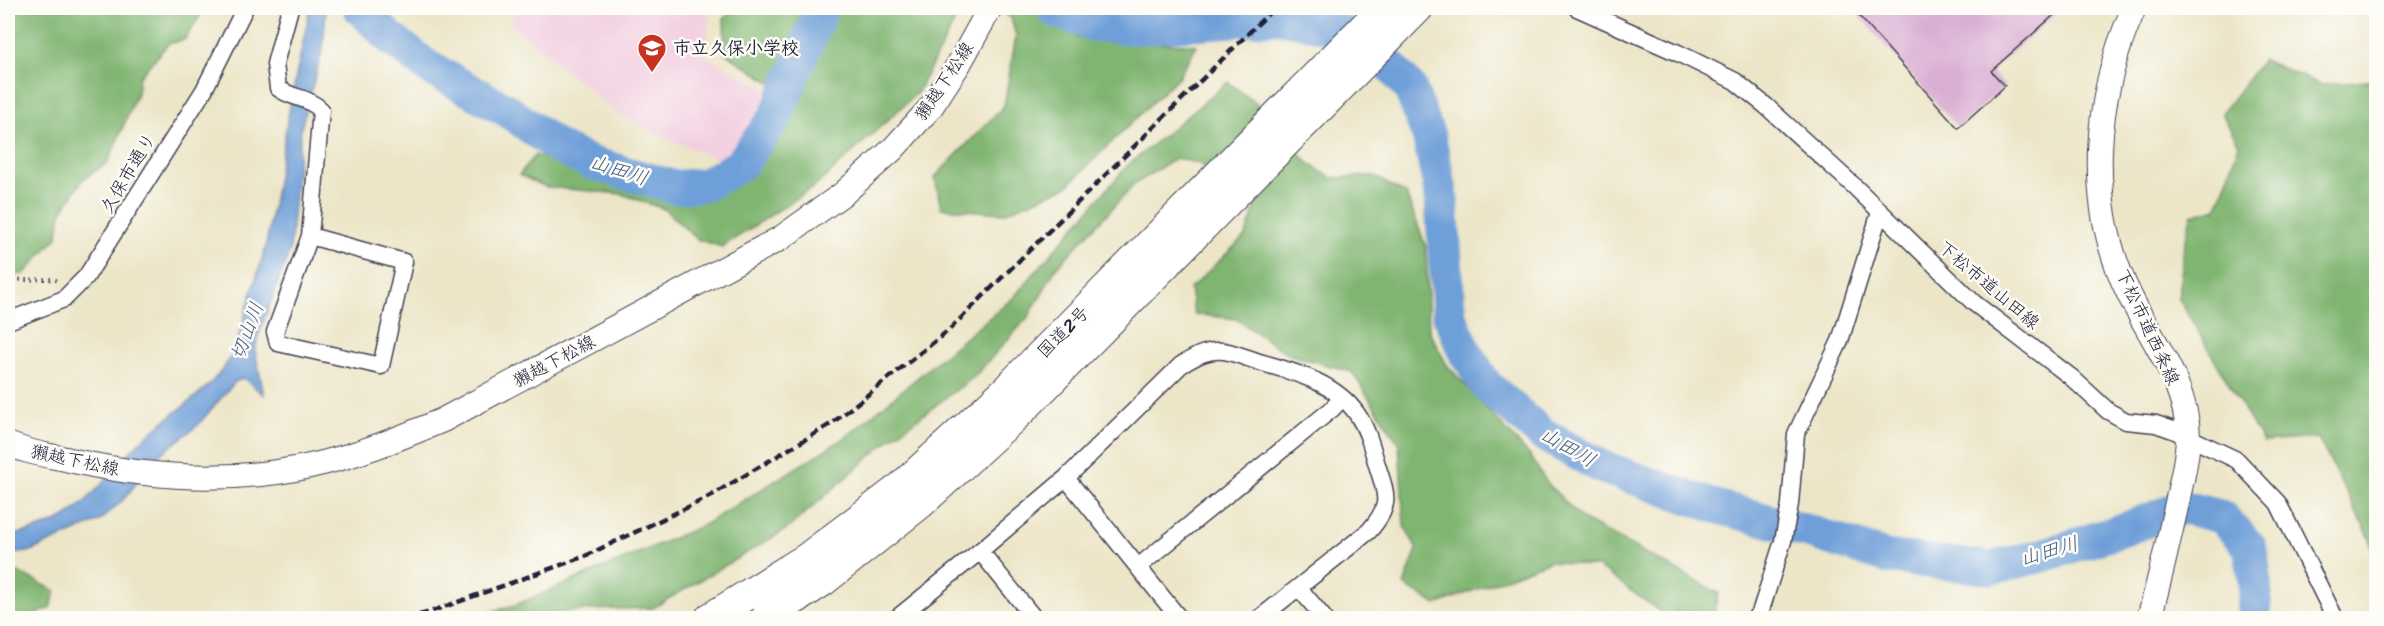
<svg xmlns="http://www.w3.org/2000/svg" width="2384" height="626" viewBox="0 0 2384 626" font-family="Sriracha,'Klee One',sans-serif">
  <rect width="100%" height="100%" fill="#fdfcf7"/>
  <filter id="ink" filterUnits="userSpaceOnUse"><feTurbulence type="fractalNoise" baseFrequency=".0167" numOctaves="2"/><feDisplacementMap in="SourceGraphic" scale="12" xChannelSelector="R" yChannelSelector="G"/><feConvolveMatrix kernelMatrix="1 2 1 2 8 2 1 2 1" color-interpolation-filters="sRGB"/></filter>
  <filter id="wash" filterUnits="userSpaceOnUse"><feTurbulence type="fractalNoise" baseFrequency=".008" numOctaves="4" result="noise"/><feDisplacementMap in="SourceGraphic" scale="24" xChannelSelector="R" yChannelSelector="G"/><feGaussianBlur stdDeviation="1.35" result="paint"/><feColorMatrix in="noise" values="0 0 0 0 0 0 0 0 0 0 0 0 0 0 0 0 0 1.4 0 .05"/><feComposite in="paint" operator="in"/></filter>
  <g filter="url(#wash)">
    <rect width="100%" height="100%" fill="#ece5c7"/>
    <path fill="#f2cfe1" d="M511,8H711L704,55L768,90L740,149L725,162L648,130L614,111L510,23L515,12Z"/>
    <path fill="#80b571" stroke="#516c56" stroke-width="1.5" d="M8,8H205L185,39L168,44L139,77L137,93L108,163L83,179L61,213L58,236L24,274L8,275Z
      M734,8H965L958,15L917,93L817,185L722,247L697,239L664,209L622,194L546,187L519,175L535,155L670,193L711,189L751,159L793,97L725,53L724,19Z
      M997,8H1036L1078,38L1197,45L1179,76L1066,187L1004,213L941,208L935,177L1004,106L1016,36L1011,18Z
      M2263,60L2322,85L2376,80V566L2370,539L2318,438L2263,442L2179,299L2183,253L2191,215L2217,208L2239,145L2222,113Z
      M1228,82L1258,105L1307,162L1331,178L1374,176L1406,194L1426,247L1429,331L1447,365L1530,456L1547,483L1582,519L1719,593L1712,618H1669L1598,567L1550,561L1436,605L1404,585L1417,549L1404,525L1399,444L1352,372L1288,354L1236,319L1194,314L1190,289L1246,235L1255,207L1200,164L1176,158L1135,184L1056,268L1029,316L974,377L889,440L787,529L653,608L584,610L523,618H469L518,604L704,525L846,437L1013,298L1127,166Z
      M8,571L18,572L56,591L50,608L28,618H8Z"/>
    <path fill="#6e9fd8" stroke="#48608a" stroke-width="1.5" d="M310,8H326L323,48L301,128L290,250L258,336L255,351L264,395L243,378L235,382L197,426L158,456L123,500L99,521L28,552L8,554V535C22,534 42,528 56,522C91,505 111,469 139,443C170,412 214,392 234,351L266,246L290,106Z"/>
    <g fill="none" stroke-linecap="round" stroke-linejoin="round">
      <path stroke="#6e9fd8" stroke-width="34" d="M360,8L389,37L428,67L508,111L558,147L591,163L674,187L705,185L740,165L775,118L822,8
        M1053,8L1056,11L1094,25L1134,28L1279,17L1335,28L1380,55L1410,88L1429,137L1441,193L1449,315L1466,353L1486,385L1542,434L1602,467L1714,506L1810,532L1887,557L1991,568L2041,556L2117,532L2183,507L2222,517L2250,547L2256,586L2253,618"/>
    </g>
    <g id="blocks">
      <path fill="#d9aed3" d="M1852,8H2062L1991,71L2005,86L1958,128Z"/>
    </g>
  </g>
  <g filter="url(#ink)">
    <use href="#blocks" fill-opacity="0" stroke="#403f50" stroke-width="1.5"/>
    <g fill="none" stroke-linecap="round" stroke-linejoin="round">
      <g stroke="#403f50" stroke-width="19">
        <path id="street" d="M290,8L275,64L278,88C292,99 307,96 321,110L310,236L275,332L278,343L381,366L404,262L310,236
          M1577,8L1678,53L1735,81L1766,106L1854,186L1974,303L2071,377L2108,411L2126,421L2156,424L2173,430L2237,460L2278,503L2335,618
          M8,321L64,299L86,277L204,90L245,8
          M1066,478L1179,618
          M980,551L1034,618
          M1138,567L1332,409L1342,398
          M1299,588L1324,618
          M897,618L980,551L1066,478L1181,365C1195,357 1207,349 1224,351C1235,353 1247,358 1259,362C1294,372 1335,382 1357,414C1368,430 1372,448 1377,465C1387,496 1392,505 1369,531L1260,618
          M1755,618L1760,613L1783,541L1790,504L1796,434L1840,341L1880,212"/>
      </g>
      <g stroke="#403f50" stroke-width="26">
        <path id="secondary" d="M2134,8C2094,97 2085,204 2129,294C2151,340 2187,383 2188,436C2188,458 2181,482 2177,503C2168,542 2160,580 2149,618
          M8,444C28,453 52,456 74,461C150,478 233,483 310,466C356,456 400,438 443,420L781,238L844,193L893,149L931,107L959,64L990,8"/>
      </g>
      <g stroke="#403f50" stroke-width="32">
        <path id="highway" d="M710,618L807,558L901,487L1004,392L1383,8
          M766,618L823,581L921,503L1021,411L1418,8"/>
      </g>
      <path stroke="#403f50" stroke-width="4" stroke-dasharray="1.5 4.5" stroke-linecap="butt" d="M8,276C24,285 45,275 58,281"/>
      <use href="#street" stroke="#fff" stroke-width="16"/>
      <use href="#secondary" stroke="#fff" stroke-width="24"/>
      <use href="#highway" stroke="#fff" stroke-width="30"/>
      <path stroke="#22223b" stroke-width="4.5" stroke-dasharray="9 4.5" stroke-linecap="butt" d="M406,618L427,613L583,557L707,498L831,424L949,330L1274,8"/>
    </g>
  </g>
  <defs>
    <g id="school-pin" transform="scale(1.5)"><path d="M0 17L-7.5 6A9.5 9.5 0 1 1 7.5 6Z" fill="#c8321e" stroke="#fdfcf7"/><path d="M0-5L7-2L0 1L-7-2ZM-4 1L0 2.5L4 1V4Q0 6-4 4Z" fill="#fff"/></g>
  </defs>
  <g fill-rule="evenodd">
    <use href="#school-pin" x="652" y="48"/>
  </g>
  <g text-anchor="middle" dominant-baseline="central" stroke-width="5" stroke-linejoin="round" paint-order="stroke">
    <g font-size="18" font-weight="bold" fill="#22223b" stroke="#fdfcf7" text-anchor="start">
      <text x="673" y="48">市立久保小学校</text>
    </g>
    <g font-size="18" fill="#22223b" stroke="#fdfcf7">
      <text transform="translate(944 81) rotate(-56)">獺越下松線</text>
      <text transform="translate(128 173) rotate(-59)">久保市通り</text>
      <text transform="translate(1989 285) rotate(40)">下松市道山田線</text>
      <text transform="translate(2148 327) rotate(65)">下松市道西条線</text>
      <text transform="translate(1063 332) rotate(-45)">国道2号</text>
      <text transform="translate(554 361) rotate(-28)">獺越下松線</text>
      <text transform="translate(75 460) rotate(12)">獺越下松線</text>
    </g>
    <g font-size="20" font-style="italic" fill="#445a82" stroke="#fdfcf7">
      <text transform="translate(619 170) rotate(18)">山田川</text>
      <text transform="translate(247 331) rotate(-69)">切山川</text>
      <text transform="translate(1568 447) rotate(30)">山田川</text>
      <text transform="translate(2049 551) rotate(-16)">山田川</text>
    </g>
  </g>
  <rect width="2384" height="626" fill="none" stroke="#fdfcf7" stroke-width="30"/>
</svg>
